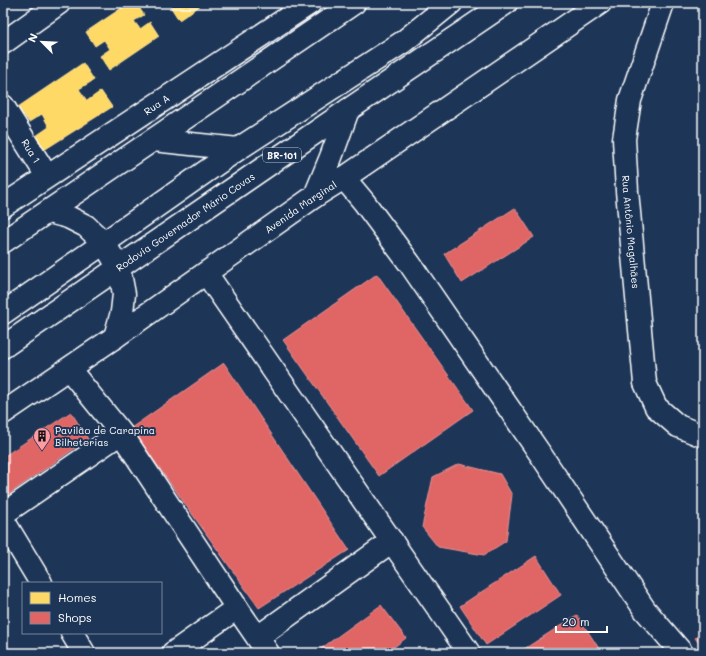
<svg xmlns="http://www.w3.org/2000/svg" width="706" height="656" viewBox="0 0 706 656" font-family="Mali,sans-serif">
  <rect width="100%" height="100%" fill="#1d3557"/>
  <filter id="ink" filterUnits="userSpaceOnUse"><feTurbulence type="fractalNoise" baseFrequency=".025" numOctaves="2"/><feDisplacementMap in="SourceGraphic" scale="8" xChannelSelector="R" yChannelSelector="G"/><feConvolveMatrix kernelMatrix="1 2 1 2 8 2 1 2 1" color-interpolation-filters="sRGB"/></filter>
  <g filter="url(#ink)">
    <path fill="#ffd966" stroke="#ffe494" d="M129,3H136L144,15L134,21L140,29L150,22L159,36L109,70L100,56L110,49L104,40L95,46L86,32Z
      M175,3H204L179,20L170,6Z
      M83,63L94,80L79,89L87,101L101,91L112,107L44,150L36,136L49,127L42,114L29,122L18,107Z
      M3,168L7,174L3,177Z"/>
    <path fill="#e06666" stroke="#e99494" d="M515,208L534,237L462,283L444,254Z
      M377,274L473,410L379,476L283,340Z
      M224,363L349,550L259,608L131,428Z
      M71,412L88,439L3,498V457Z
      M459,464L500,474L512,495L506,541L484,555L438,547L422,527L433,477Z
      M536,556L561,595L486,645L460,606Z
      M381,605L406,638L386,653H315Z
      M577,615L602,653H518Z
      M703,632V649L695,638Z"/>
    <g fill="none" stroke-linecap="round" stroke-linejoin="round">
      <g stroke="#fff" stroke-width="25">
        <g id="minor">
          <path id="s1" d="M663,3L630,100L624,139L627,191L645,383L656,407L678,426L703,436"/>
          <path d="M3,43L59,3"/>
          <path id="s2" d="M3,106L47,176"/>
          <path d="M344,178L364,202L410,264L541,455L645,610L682,653"/>
          <path id="s3" d="M3,206L310,3"/>
          <path d="M49,212L68,217L86,226L104,243L119,268L124,294L122,312L115,337"/>
          <path d="M3,242L354,3"/>
          <path d="M206,273L469,653"/>
          <path d="M69,369L121,433L237,608L268,653"/>
          <path id="s4" d="M3,413L115,337L315,196L344,178L600,3"/>
          <path d="M3,514L121,433"/>
          <path d="M3,520L41,583"/>
          <path d="M72,633L84,653"/>
          <path d="M258,637L392,541"/>
          <path d="M173,653L237,608"/>
        </g>
      </g>
      <g stroke="#fff" stroke-width="25">
        <g id="major">
          <path d="M153,140L238,149"/>
          <path d="M315,196L331,157L348,110"/>
          <path d="M3,313L104,243L238,149L403,42L451,3"/>
          <path id="s5" d="M3,347L348,110L506,3"/>
        </g>
      </g>
      <use href="#minor" stroke="#1d3557" stroke-width="22"/>
      <use href="#major" stroke="#1d3557" stroke-width="22"/>
    </g>
  </g>
  <defs>
    <g id="building-pin" transform="scale(0.9)"><path d="M0 17L-7.5 6A9.5 9.5 0 1 1 7.5 6Z" fill="#ff9aa2" stroke="#1d3557"/><path d="M-4-6H4V6H1V3H-1V6H-4ZM-2.5-4.3h1.7v1.8h-1.7ZM.8-4.3h1.7v1.8H.8ZM-2.5-1h1.7V.8h-1.7ZM.8-1h1.7V.8H.8Z" fill="#111"/></g>
  </defs>
  <g fill-rule="evenodd">
    <use href="#building-pin" x="42" y="436"/>
  </g>
  <g text-anchor="middle" dominant-baseline="central" stroke-width="4" stroke-linejoin="round" paint-order="stroke">
    <rect fill="#1d3557" stroke="#bbc2cd" stroke-width="1" x="263" y="148" width="38" height="14" rx="3"/>
    <g font-size="9" font-weight="bold" fill="#fff">
      <text x="282" y="155">BR-101</text>
    </g>
    <g font-size="10" fill="#fff" stroke="#1d3557">
      <text stroke="none"><textPath href="#s3" startOffset="184">Rua A</textPath></text>
      <text stroke="none"><textPath href="#s2" startOffset="53">Rua 1</textPath></text>
      <text stroke="none"><textPath href="#s4" startOffset="362">Avenida Marginal</textPath></text>
      <text stroke="none"><textPath href="#s5" startOffset="221">Rodovia Governador Mário Covas</textPath></text>
      <text stroke="none"><textPath href="#s1" startOffset="235">Rua Antônio Magalhães</textPath></text>
    </g>
    <g font-size="10" fill="#fff" stroke="#1d3557" text-anchor="start">
      <text x="55" y="430">Pavilão de Carapina<tspan x="55" dy="12">Bilheterias</tspan></text>
    </g>
  </g>
  <rect width="706" height="656" fill="none" stroke="#1d3557" stroke-width="16"/>
  <rect x="8" y="8" width="690" height="640" fill="none" stroke="#fff" stroke-width="1.5" filter="url(#ink)"/>
  <rect x="22" y="582" width="140" height="52" fill="#1d3557" stroke="#77869a"/>
  <rect x="30" y="592" width="20" height="12" fill="#ffd966" stroke="#77869a"/>
  <text x="58" y="602" font-size="12" fill="#ffffff">Homes</text>
  <rect x="30" y="612" width="20" height="12" fill="#e06666" stroke="#77869a"/>
  <text x="58" y="622" font-size="12" fill="#ffffff">Shops</text>
  <g transform="translate(42 42) rotate(294)" stroke="#1d3557" stroke-width="3" paint-order="stroke">
  <path d="M0-3L7 15L0 10L-7 15Z" fill="#ffffff"/>
  <text y="-6" font-size="11" font-weight="bold" text-anchor="middle" fill="#ffffff">N</text>
  </g>
  <path d="M556 626v6h51v-6" fill="none" stroke="#ffffff" stroke-width="2"/>
  <text x="562" y="626" font-size="12" fill="#ffffff" stroke="#1d3557" stroke-width="3" paint-order="stroke">20 m</text>
</svg>
